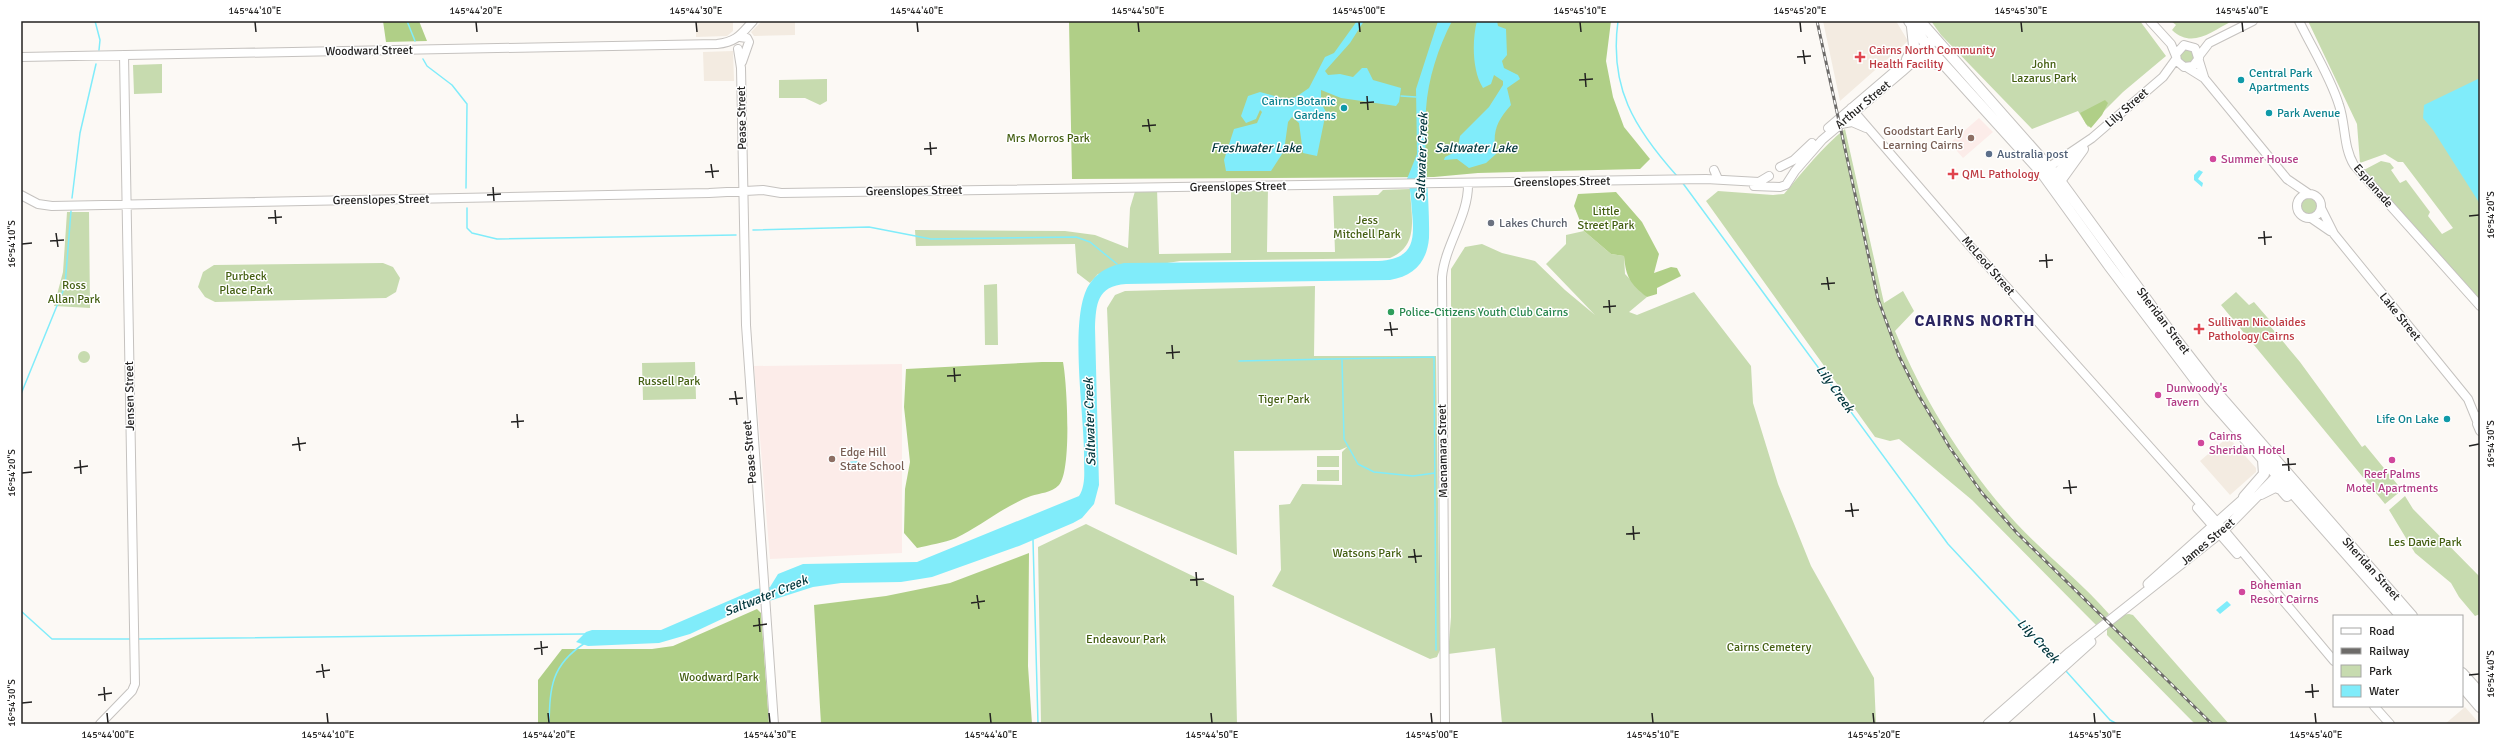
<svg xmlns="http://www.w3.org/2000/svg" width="2501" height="745" viewBox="0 0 2501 745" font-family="Signika,sans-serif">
  <rect width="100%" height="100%" fill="#fcf9f5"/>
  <path fill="#f3ebe1" d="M696,21H733V31L727,36L696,37Z
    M762,21H795V35L754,36L751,32Z
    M1823,21H1896L1908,41L1840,101Z
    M733,51L734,81H704L703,52Z
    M2228,437L2256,468V472L2230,495L2200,461Z
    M2465,707L2480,724H2445Z"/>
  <path fill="#fcece9" d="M1979,118L1993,132L1963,158L1950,143Z
    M902,364V553L770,559L754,366Z"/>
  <path fill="#c7dbaf" d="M1931,21H2140L2166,56L2123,92L2088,127L2078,111L2032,129L1941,35Z
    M2171,21H2232C2211,32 2192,49 2172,30L2176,25Z
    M2308,21H2480V302L2362,171L2381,161L2390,163L2394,168L2391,170L2400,183L2406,180L2430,212L2428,216L2442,234L2453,228L2403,162H2398L2385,154L2360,163L2357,124Z
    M2187,47L2196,54L2191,64L2181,62L2179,54Z
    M162,64V93L134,94L133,65Z
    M827,79V101L820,105L805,98H779V80Z
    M1845,129L1884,303L1903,291L1914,311L1895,331C1924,401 1965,467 2016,523C2046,555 2080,581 2109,614L2096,625L1972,500L1899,439L1890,441L1875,437L1706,201L1718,191L1773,195L1784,194C1803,172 1822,147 1845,129Z
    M1231,187H1268L1267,252H1335L1333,196L1378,195L1383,190L1410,189C1411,216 1420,246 1390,258L1180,261L1098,274L1090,283L1077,273L1075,244L916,246L915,230L1065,231L1095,235L1128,248L1130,208L1136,188H1157L1159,254L1231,253Z
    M2301 206a9 9 0 1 1 18 0a9 9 0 1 1-18 0Z
    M67,212H89L90,308L54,306L63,272Z
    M1584,231L1611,254L1624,256L1625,274L1647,297L1629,312L1637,315L1694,292L1751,366L1753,403L1778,484L1811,566L1874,678L1876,724H1502L1495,648L1448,654L1451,617V269L1465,247L1482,244L1502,253L1535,261L1565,290L1595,315L1546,264L1566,244V235Z
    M383,263L393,267L400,278L396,292L386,298L215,302L205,297L198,287L203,272L214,265Z
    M997,284L998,345H985L984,285Z
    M1315,286L1314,356H1436L1440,650L1437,657L1430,659L1272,586L1281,570L1279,505L1290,504L1302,484L1342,485V452L1347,447L1340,450L1234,451L1237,555L1115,504L1107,308L1115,295L1125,291Z
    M2236,292L2249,305L2254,302L2273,324L2270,326L2300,362L2362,447L2365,445L2402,490L2385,504L2221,305Z
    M78 357a6 6 0 1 1 12 0a6 6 0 1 1-12 0Z
    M695,362L696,399L643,400L642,363Z
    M1317,456H1339V467H1317Z
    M1317,470H1339V481H1317Z
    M2405,496L2413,509L2480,577V614L2475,616L2459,597L2451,583L2415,553L2389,510Z
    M1086,524L1234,596L1237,724H1041L1038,547Z
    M2129,614L2133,615L2229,724H2195L2107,635V628L2121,615Z"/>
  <path fill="#b0cf87" d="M383,21H419L427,41L386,42Z
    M1069,21H1611L1606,61L1613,97L1624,127L1650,159L1640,169L1478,173L1434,177L1072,179Z
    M2105,100L2108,103L2102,115L2091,128L2086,124L2080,113Z
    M1616,192L1642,222L1659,254L1654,273L1671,267L1677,268L1681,276L1657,288V294L1647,297C1630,284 1626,277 1624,256L1611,254L1584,231L1574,206L1578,194Z
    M1042,362H1063C1067,382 1072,471 1059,485C1051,493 1040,493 1031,496C1004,506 981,526 956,538C944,543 929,545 917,548L904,533L905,489L910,462L904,407L906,369Z
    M1029,553L1028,666L1032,724H821L814,605L886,596L950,583Z
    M757,609L761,613L769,724H538V680L562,649H652L673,646Z"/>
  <path fill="#80ecfa" d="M1357,21H1364L1350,43L1325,71L1328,75L1340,74L1353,77L1362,68H1367L1373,80L1401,88L1399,102L1396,106L1341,98L1321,90V103L1326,112L1317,156L1303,153L1299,123L1292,117L1288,122L1284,151L1271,171H1226L1224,160L1234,129L1257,123L1262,112L1260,110L1256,119L1246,123L1241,116L1248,96L1260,92L1285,99L1296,97L1309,88L1325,57L1334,53Z
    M1438,21H1452C1438,48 1428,79 1426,109C1423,152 1430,195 1429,238C1427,262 1414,276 1390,280L1126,284C1097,286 1096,304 1095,328L1099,485L1094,504L1082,518L1073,523L1019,546L932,577L901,582L841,583L813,587L741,610L690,634L659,643L588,646L576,642L586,632L592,630H661L756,589L770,587L778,574L803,564L917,562L1079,496C1086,485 1084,471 1084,458C1085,417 1067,312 1091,282C1100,270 1110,266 1124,263L1378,261C1413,259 1415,242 1412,212C1411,200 1411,190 1407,179L1417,154L1416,89Z
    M1477,21H1497L1498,26L1506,29L1507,55L1502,61L1504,68L1518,75L1520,79L1507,88L1511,105C1497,121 1492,131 1496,154L1486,163L1469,168L1457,159L1444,160L1445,157L1457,151L1460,136L1489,107L1503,85V81L1494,75L1491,84L1483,88C1472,71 1472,40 1477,21Z
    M2480,78V204L2433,130L2423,118L2424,105Z
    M2199,170L2203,172L2198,179L2203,183L2202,187L2194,180V175Z
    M860,461V468L842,469V462Z
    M2227,601L2231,605L2220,614L2216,610Z"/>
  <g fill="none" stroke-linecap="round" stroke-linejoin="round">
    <path stroke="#80ecfa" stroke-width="1.5" d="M95,21L100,40L99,50
      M407,21L415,41
      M1618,21C1609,87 1634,128 1677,176
      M423,59L427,66L452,85L467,104L466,188
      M1401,96L1416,97
      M1682,182L1948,544L2056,660
      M72,198L80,133L96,64
      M467,208V228L472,233L497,239L736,235
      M753,230L869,227L931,239L1076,237L1090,242L1117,264
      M1342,359L1344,439L1358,464L1374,472L1413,476L1435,473
      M1239,361L1434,357L1436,650
      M21,394L65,286L71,211
      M1033,540L1038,724
      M21,611L52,639H131
      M137,639L585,634
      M2066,671L2110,720L2117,724
      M549,724C550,687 551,665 585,643"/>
    <g stroke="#c5c2bf" stroke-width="10">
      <path id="secondary" d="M2150,21L2171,44L2176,56
        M2299,21C2312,48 2330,76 2339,105C2346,125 2343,147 2354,165L2480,306
        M740,37L747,38L749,42L742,62
        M738,49L741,68L746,325L774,724
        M2199,56L2209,43L2253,21
        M21,57L717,44C737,42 741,34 753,21
        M2199,58L2193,66L2184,67L2177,61L2176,54L2184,45L2195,48L2204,77
        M2188,68L2204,78L2287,179L2309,194
        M1851,108L1970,246L2224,530L2334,661
        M1841,124L1852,122L1866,128
        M1828,128L1930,41
        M1780,167L1794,160L1812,143
        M2049,167L2092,138L2163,77L2176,59
        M1714,170L1718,179L1721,180
        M2055,174L2076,155
        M1754,186L1780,187L1786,185L1795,171L1822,140L1902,72L1929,48L1934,39
        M2297 206a12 12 0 1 1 24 0a12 12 0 1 1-24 0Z
        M21,195L38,204L52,206L709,193L763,190L781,193L1706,179L1759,182L1769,176
        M2321,208L2334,234L2468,399L2477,421
        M2311,218L2330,231
        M2480,416L2477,424L2480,431
        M2197,508L2237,554
        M2374,706L2390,724
        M100,724L132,691L135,684L124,55
        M1445,724L1442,277C1445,244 1469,216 1468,183"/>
    </g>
    <g stroke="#c5c2bf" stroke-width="11">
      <path id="primary" d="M2148,584L2250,493
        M1988,724L2070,652L2224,530L2277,476
        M2000,724L2091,642"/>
    </g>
    <g stroke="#c5c2bf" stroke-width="12">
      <path id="highway" d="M1909,21L1929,48L2042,173L2110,267L2209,398L2401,616
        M1920,21L2055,174L2171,333L2219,395L2412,616
        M1907,59L1914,46L1912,27
        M1915,61L1930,57L1937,64
        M2060,181L2083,149
        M2261,494L2275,487L2281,489L2287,496
        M2244,497L2264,474L2263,460
        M2462,673L2480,693
        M2462,686L2480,707"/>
    </g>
    <use href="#secondary" stroke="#fff" stroke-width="8"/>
    <use href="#primary" stroke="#fff" stroke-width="9"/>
    <use href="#highway" stroke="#fff" stroke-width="10"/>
    <g stroke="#6d6b69" stroke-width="3">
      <path id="rail" d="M1817,21L1878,299L1899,356L1919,396L1950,448L1982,493L2017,533L2212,724"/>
    </g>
    <use href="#rail" stroke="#fff" stroke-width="1.5" stroke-dasharray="4.5" stroke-linecap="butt"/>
  </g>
  <path fill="none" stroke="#232221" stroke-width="1.5" d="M255,22L256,32M476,22L477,32M696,22L697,32M917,22L918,32M1138,22L1139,32M1359,22L1360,32M1580,22L1581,32M1800,22L1801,32M2021,22L2022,32M2242,22L2243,32M1803,50L1805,64M1797,57L1811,56M1585,73L1586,87M1579,80L1593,79M1367,96L1368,110M1360,103L1374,102M1148,119L1150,132M1142,126L1156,125M930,142L931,155M924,149L937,148M711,164L713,178M705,172L719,171M493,187L494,201M487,195L501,194M275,210L276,224M2469,216L2479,215M268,218L282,217M2264,231L2265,245M56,233L58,247M2258,238L2272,237M50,241L64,240M22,244L32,243M2046,254L2047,268M2039,261L2053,260M1827,277L1829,290M1821,284L1835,283M1609,300L1610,313M1603,307L1616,306M1390,322L1392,336M1384,330L1398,329M1172,345L1173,359M1166,353L1180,352M954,368L955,382M947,376L961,375M735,391L737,405M729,399L743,398M517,414L518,428M511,422L524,421M298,437L300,451M292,445L306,443M2469,446L2479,444M2288,458L2289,471M80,460L81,474M2282,465L2296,464M74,468L88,466M22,473L32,472M2069,480L2071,494M2063,488L2077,487M1851,503L1853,517M1845,511L1859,510M1633,526L1634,540M1626,534L1640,533M1414,549L1416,563M1408,557L1422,556M1196,572L1197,586M1190,580L1204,579M977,595L979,609M971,603L985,601M759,618L760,632M753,626L767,624M541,641L542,655M534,649L548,647M322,664L324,678M316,672L330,670M2469,675L2479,674M2312,684L2313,698M104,687L105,701M2305,692L2319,691M98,695L112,693M22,703L32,702M107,713L108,723M327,713L328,723M548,713L549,723M769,713L770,723M990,713L991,723M1211,713L1212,723M1431,713L1432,723M1652,713L1653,723M1873,713L1874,723M2094,713L2095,723M2315,713L2316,723"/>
  <g fill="#e0444e" stroke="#fff" stroke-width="1.5">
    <path d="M1858 51h4v4h4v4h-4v4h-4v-4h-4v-4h4z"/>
    <path d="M1951 168h4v4h4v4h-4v4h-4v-4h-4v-4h4z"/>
    <path d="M2197 323h4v4h4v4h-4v4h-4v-4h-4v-4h4z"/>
  </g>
  <g fill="#0f9aa8" stroke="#fff" stroke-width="1.5">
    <circle cx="2241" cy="80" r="4"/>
    <circle cx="1344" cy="108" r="4"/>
    <circle cx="2269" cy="113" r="4"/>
    <circle cx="2447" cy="419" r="4"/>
  </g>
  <g fill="#8d6e63" stroke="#fff" stroke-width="1.5">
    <circle cx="1971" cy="138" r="4"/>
    <circle cx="832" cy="459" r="4"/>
  </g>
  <circle fill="#5c6f8a" stroke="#fff" stroke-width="1.5" cx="1989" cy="154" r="4"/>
  <g fill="#d1479c" stroke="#fff" stroke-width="1.5">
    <circle cx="2213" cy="159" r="4"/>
    <circle cx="2158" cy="395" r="4"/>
    <circle cx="2201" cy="443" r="4"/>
    <circle cx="2392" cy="460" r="4"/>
    <circle cx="2242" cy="592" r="4"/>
  </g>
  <circle fill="#6b7280" stroke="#fff" stroke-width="1.5" cx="1491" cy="223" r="4"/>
  <circle fill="#2e9e5b" stroke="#fff" stroke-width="1.5" cx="1391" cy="312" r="4"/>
  <g text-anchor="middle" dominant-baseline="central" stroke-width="3" stroke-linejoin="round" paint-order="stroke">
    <g font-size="12" fill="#be3a42" stroke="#fff" text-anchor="start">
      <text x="1869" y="50">Cairns North Community<tspan x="1869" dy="14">Health Facility</tspan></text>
      <text x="1962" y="174">QML Pathology</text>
      <text x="2208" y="322">Sullivan Nicolaides<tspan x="2208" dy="14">Pathology Cairns</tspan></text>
    </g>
    <g font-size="12" fill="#232221" stroke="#fff">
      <text transform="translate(369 51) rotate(-1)">Woodward Street</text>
      <text transform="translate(1863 105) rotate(-40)">Arthur Street</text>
      <text transform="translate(2127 108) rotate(-41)">Lily Street</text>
      <text transform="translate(742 118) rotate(-91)">Pease Street</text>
      <text transform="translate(1562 182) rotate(-1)">Greenslopes Street</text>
      <text transform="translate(2373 186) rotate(49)">Esplanade</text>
      <text transform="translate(1238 187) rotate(-1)">Greenslopes Street</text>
      <text transform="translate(914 191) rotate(-1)">Greenslopes Street</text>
      <text transform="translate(381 200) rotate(-1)">Greenslopes Street</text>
      <text transform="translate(1988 266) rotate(49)">McLeod Street</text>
      <text transform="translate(2400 317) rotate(51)">Lake Street</text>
      <text transform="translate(2163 321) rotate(53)">Sheridan Street</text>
      <text transform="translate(130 396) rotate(-91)">Jensen Street</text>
      <text transform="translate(1443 451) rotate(-91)">Macnamara Street</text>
      <text transform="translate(750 452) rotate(-95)">Pease Street</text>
      <text transform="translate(2208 542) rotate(-40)">James Street</text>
      <text transform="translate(2371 569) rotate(48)">Sheridan Street</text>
    </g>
    <g font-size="12" fill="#445f12" stroke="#fff">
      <text x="2044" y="64">John<tspan x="2044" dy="14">Lazarus Park</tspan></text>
      <text x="1048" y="138">Mrs Morros Park</text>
      <text x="1606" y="211">Little<tspan x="1606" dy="14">Street Park</tspan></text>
      <text x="1367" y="220">Jess<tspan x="1367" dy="14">Mitchell Park</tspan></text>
      <text x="246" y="276">Purbeck<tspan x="246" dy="14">Place Park</tspan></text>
      <text x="74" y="285">Ross<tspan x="74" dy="14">Allan Park</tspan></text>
      <text x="669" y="381">Russell Park</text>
      <text x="1284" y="399">Tiger Park</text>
      <text x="2425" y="542">Les Davie Park</text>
      <text x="1367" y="553">Watsons Park</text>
      <text x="1126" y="639">Endeavour Park</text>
      <text x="1769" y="647">Cairns Cemetery</text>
      <text x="719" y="677">Woodward Park</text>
    </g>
    <g font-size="12" fill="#0d838f" stroke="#fff" text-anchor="start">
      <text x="2249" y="73">Central Park<tspan x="2249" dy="14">Apartments</tspan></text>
      <text x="1336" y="101" text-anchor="end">Cairns Botanic<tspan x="1336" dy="14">Gardens</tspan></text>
      <text x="2277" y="113">Park Avenue</text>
      <text x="2439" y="419" text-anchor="end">Life On Lake</text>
    </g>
    <g font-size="12" fill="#785e54" stroke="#fff" text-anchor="end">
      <text x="1963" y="131">Goodstart Early<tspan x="1963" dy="14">Learning Cairns</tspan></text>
      <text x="840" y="452" text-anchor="start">Edge Hill<tspan x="840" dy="14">State School</tspan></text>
    </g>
    <g font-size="12" fill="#4e5e75" stroke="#fff" text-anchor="start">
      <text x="1997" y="154">Australia post</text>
    </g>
    <g font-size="12" fill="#b23c85" stroke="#fff" text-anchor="start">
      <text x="2221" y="159">Summer House</text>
      <text x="2166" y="388">Dunwoody's<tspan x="2166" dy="14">Tavern</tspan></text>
      <text x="2209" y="436">Cairns<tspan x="2209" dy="14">Sheridan Hotel</tspan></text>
      <text x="2392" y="474" text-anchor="middle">Reef Palms<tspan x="2392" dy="14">Motel Apartments</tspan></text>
      <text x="2250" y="585">Bohemian<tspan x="2250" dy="14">Resort Cairns</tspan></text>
    </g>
    <g font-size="12" fill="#5b616d" stroke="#fff" text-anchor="start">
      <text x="1499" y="223">Lakes Church</text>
    </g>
    <g font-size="12" fill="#27864d" stroke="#fff" text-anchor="start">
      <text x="1399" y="312">Police-Citizens Youth Club Cairns</text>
    </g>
    <g font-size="13" font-style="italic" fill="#00353b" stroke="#fff">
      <text x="1256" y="148">Freshwater Lake</text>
      <text x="1476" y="148">Saltwater Lake</text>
      <text transform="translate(1422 157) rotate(-88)">Saltwater Creek</text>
      <text transform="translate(1835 389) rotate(54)">Lily Creek</text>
      <text transform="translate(1090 422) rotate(-92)">Saltwater Creek</text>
      <text transform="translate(766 596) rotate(-22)">Saltwater Creek</text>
      <text transform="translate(2038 641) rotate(47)">Lily Creek</text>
    </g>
    <g font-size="16" font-weight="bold" letter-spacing="1" fill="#2b2661" stroke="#fff">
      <text x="1975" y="321">CAIRNS NORTH</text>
    </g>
  </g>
  <rect width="2501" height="745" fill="none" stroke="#ffffff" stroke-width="44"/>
  <rect x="2333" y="615" width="130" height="92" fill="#ffffff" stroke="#a7a7a6"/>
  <rect x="2341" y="628" width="20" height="6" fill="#ffffff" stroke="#a7a7a6"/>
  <text x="2369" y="635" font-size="12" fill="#232221">Road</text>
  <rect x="2341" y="648" width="20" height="6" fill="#6d6b69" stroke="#a7a7a6"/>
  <text x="2369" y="655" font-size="12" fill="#232221">Railway</text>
  <rect x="2341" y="665" width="20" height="12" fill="#c7dbaf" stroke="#a7a7a6"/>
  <text x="2369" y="675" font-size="12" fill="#232221">Park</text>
  <rect x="2341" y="685" width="20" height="12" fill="#80ecfa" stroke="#a7a7a6"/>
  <text x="2369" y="695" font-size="12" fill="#232221">Water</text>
  <rect x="22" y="22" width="2457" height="701" fill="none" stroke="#232221" stroke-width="1.5"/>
  <g font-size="10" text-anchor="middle" fill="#232221">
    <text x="255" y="14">145°44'10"E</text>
    <text x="476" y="14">145°44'20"E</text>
    <text x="696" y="14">145°44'30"E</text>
    <text x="917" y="14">145°44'40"E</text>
    <text x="1138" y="14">145°44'50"E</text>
    <text x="1359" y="14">145°45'00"E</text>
    <text x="1580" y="14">145°45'10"E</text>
    <text x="1800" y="14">145°45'20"E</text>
    <text x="2021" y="14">145°45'30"E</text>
    <text x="2242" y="14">145°45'40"E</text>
    <text transform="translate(2490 215) rotate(-90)" y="4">16°54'20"S</text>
    <text transform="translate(11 244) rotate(-90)" y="4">16°54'10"S</text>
    <text transform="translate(2490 444) rotate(-90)" y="4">16°54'30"S</text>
    <text transform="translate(11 473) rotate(-90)" y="4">16°54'20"S</text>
    <text transform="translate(2490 674) rotate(-90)" y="4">16°54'40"S</text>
    <text transform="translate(11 703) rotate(-90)" y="4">16°54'30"S</text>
    <text x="108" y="738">145°44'00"E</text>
    <text x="328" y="738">145°44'10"E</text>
    <text x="549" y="738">145°44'20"E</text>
    <text x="770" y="738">145°44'30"E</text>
    <text x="991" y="738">145°44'40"E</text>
    <text x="1212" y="738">145°44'50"E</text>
    <text x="1432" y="738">145°45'00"E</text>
    <text x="1653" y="738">145°45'10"E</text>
    <text x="1874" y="738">145°45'20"E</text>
    <text x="2095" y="738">145°45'30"E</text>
    <text x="2316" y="738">145°45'40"E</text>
  </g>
</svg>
